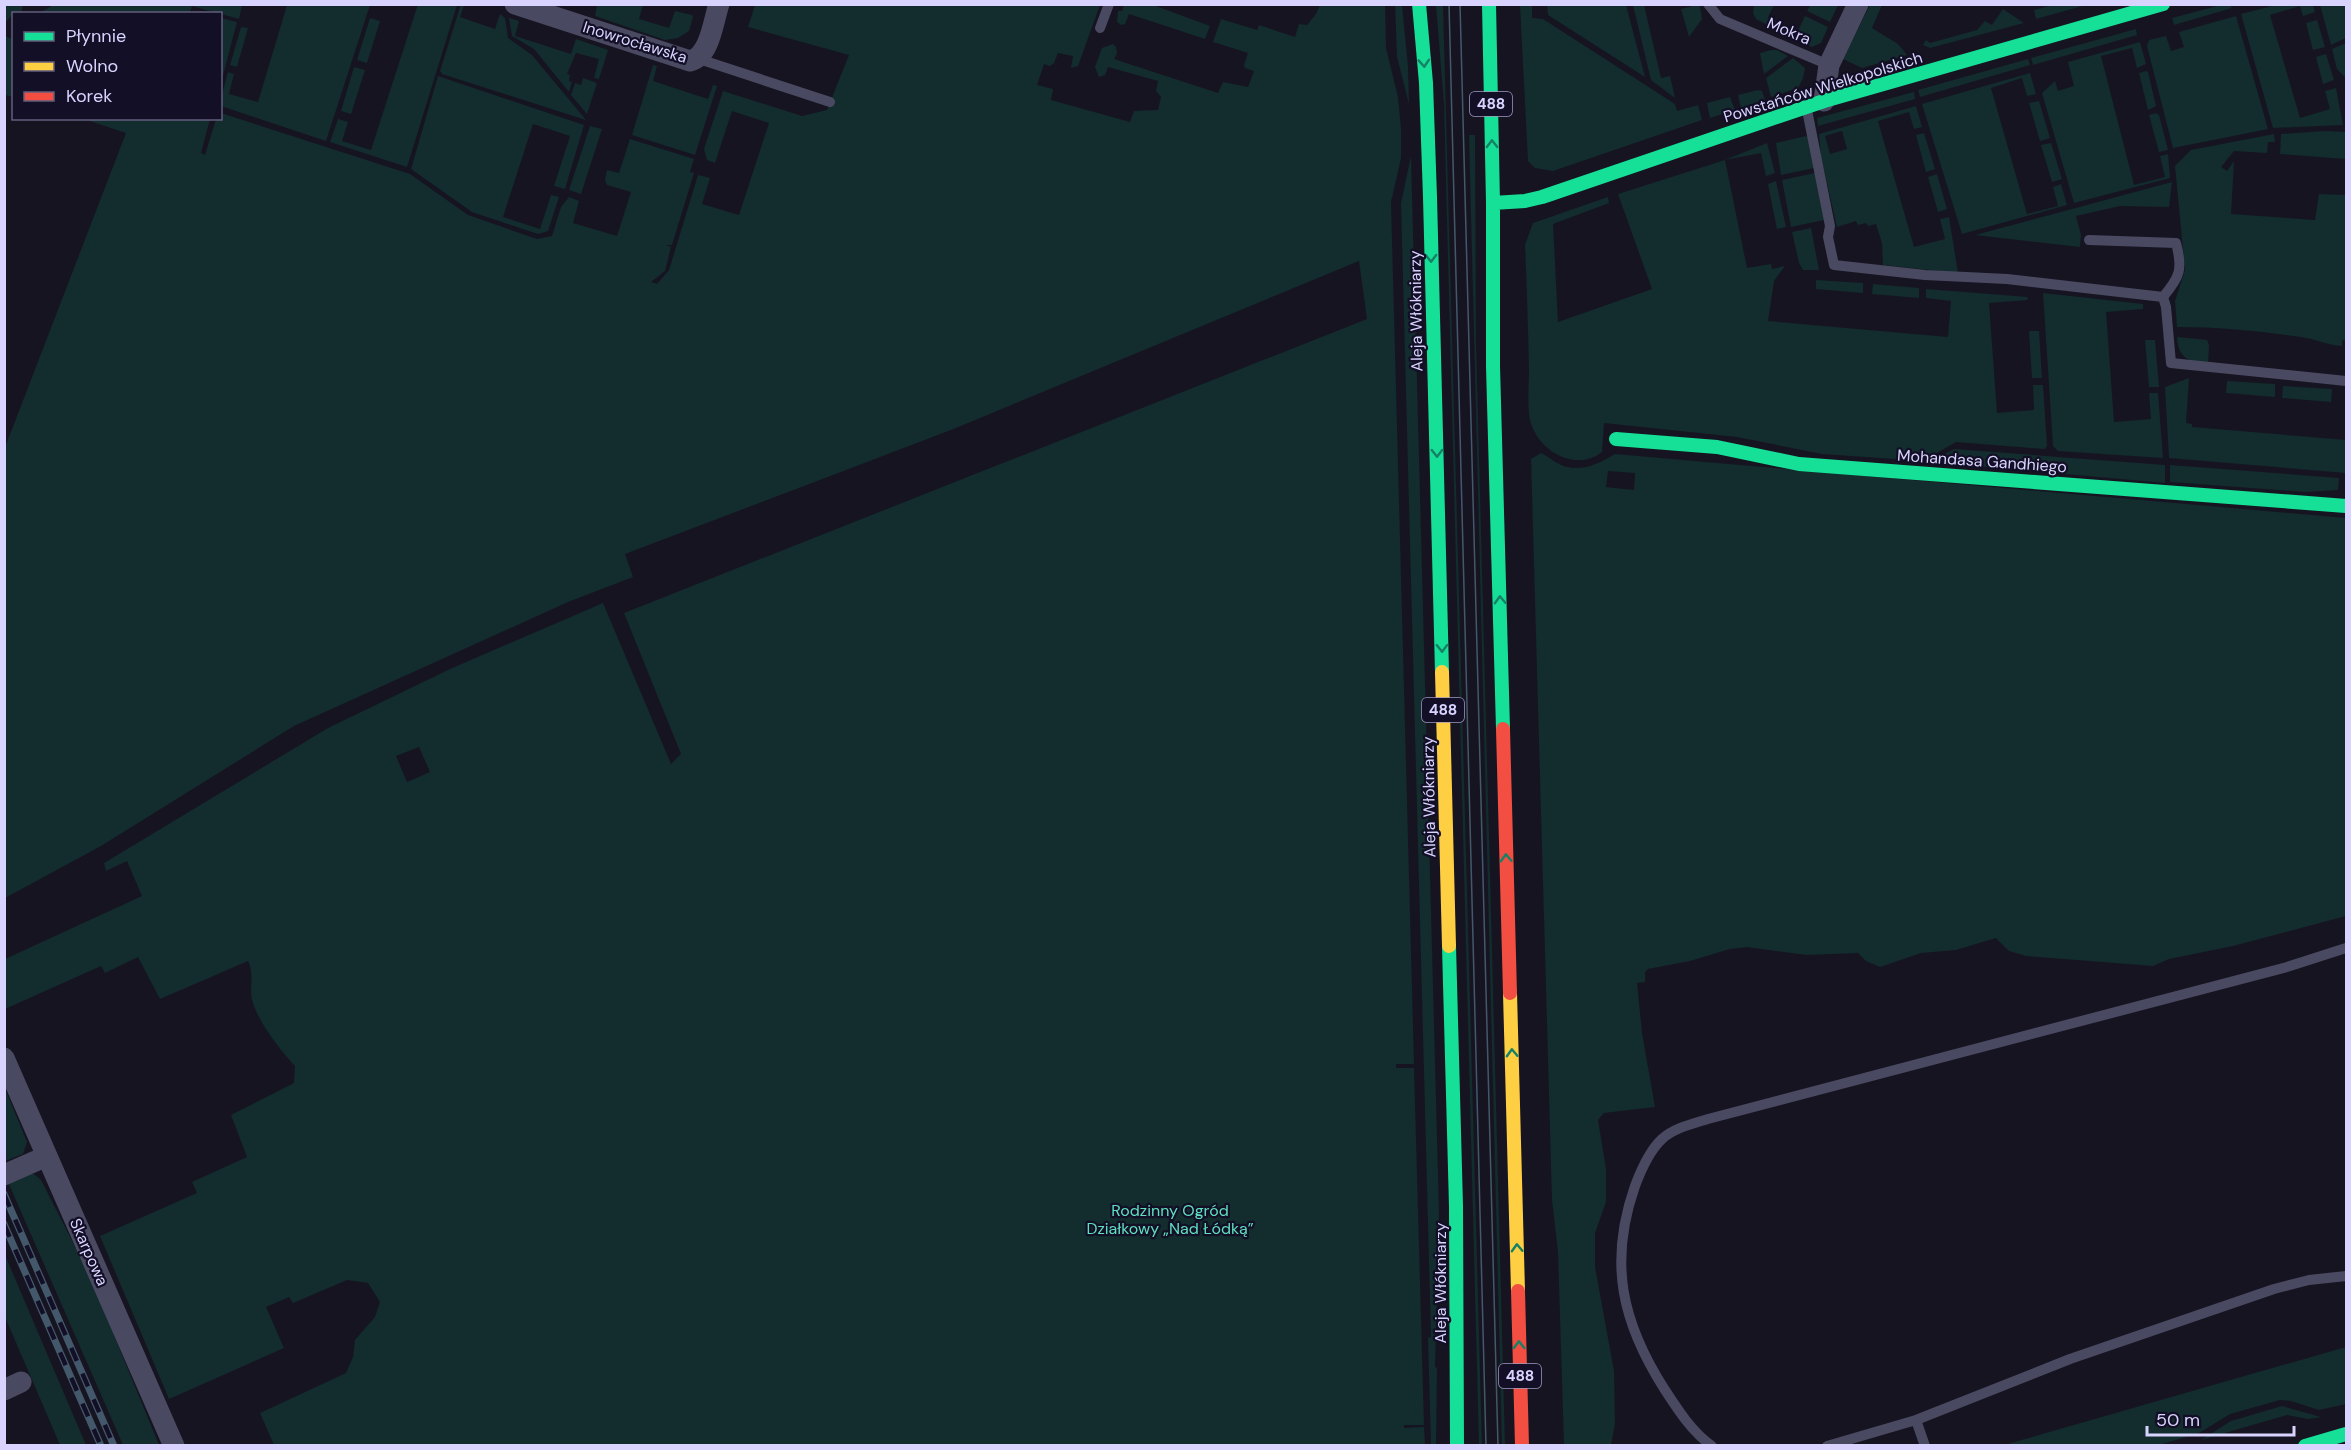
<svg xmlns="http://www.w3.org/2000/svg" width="2351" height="1450" viewBox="0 0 2351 1450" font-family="'DM Sans',sans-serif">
  <rect width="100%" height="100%" fill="#161421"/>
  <path fill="#132c2d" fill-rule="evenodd" d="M418,4L457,5L407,167L330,142L338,119L348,122L342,141L371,150Z
    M461,4L464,5L460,17L495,29L500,14L505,18L508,38L532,55L586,120L442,74L440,71Z
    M1811,4H1838V5L1830,22L1807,11Z
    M2057,4H2086V5L2036,19L2034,10Z
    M4,5L5,4L23,5L21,13L16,11L5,23Z
    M53,5V4L242,5L239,19L192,6L190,12L198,13H40Z
    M287,5H370L326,141L221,106V98L228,72L234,74L229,94L258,102Z
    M643,5L639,19L669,28L675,11L692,15L693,17L689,31L678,38L665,40L595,16L597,5Z
    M755,5H1100L1078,66L1071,68L1073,56L1058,53L1054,63L1050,66L1044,64L1037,85L1053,89L1051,100L1130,122L1134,111L1158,110L1161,97L1156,91L1158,81L1108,67L1105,75L1099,77L1095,67L1102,48L1113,44L1116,47L1117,53L1114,59L1218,93L1223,82L1248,87L1254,71L1245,68L1244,65L1248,53L1213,42L1221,19L1257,30L1259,25L1295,37L1299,24L1307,25L1316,14L1320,5H1385L1386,48L1398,97L1401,129V158L1391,202L1414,1064H1396V1068H1414L1424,1425H1404V1428L1424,1427L1425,1445H274L260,1413L346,1373L353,1357L355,1340L375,1317L380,1302L368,1283L347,1280L293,1303L289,1297L266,1307L284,1348L169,1399L100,1236L197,1193L192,1182L247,1157L231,1115L294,1083L295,1066C281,1051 259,1023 253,1003C248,989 255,975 248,961L160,999L138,957L105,973L101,966L5,1009V959L142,896L127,861L106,871L104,863L328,728L450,669L603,603L671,764L681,754L624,613L1367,319L1359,261L951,430L625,554L633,577L568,602L294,726L101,846L5,898L4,450L126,133L84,119H210L201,153L205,155L216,119L220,118L221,113L410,174L468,215L537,239L552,236L561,207L569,197L579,201L573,223L617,236L631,192L607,185L605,180L607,170L619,173L630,139L694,159L690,172L694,173L672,245H666L671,247L665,271L651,282L657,284L669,270L698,175L710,178L702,204L739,215L769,123L732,111L715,163L707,160L704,149L723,91L802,116L827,110L849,55L748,27ZM419,747L430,772L407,782L396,756Z
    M1124,5H1153L1210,26L1205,39L1129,14L1125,24L1121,25L1117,22L1118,11H1122Z
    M1395,5H1402L1408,66L1409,104L1397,57Z
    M1436,5H1443L1482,1446L1479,1445L1444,104Z
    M1520,5H1532V18L1543,19L1675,104L1677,111L1698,105L1702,120L1553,171L1535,168L1528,161Z
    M1547,5H1626L1645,77L1548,15Z
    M1633,5H1644L1661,78L1670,76L1675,98L1651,80Z
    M1697,5L1700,7L1702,19L1689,37L1681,9Z
    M1754,5H1774L1768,17L1798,31L1805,16L1828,27L1821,43L1812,47L1756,19L1753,13Z
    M1870,5H1882L1872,28L1898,44L1907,55L1862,68L1843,59Z
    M2221,5H2229L2232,8L2174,25L2172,18Z
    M2276,5H2313L2315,12L2303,16L2300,6L2270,15L2300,118L2330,109L2325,91L2336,88L2343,125L2273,128L2241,14Z
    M2320,5H2346V38L2331,45Z
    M2003,9L2024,23L1930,48L1923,45L1926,40L1930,43L1977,30L1985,21L1992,25Z
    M2236,16L2268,129L2173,148L2147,46L2149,40L2166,36L2171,51L2184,47L2179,32Z
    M221,18L237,22L221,83L220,19Z
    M370,18L380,21L367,63L357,60Z
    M509,18L519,21L515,36L571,54L576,39L608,50L599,79L594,78L599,59L576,53L567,74L570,75L569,81L572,82L569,92L534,49L512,36Z
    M2317,20L2325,47L2313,50L2306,23Z
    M241,27L248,28L237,67L230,65Z
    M2136,29L2137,35L2033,65L2031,58Z
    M5,36L13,39V97L5,95Z
    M2140,42L2146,64L2137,68L2132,48L2101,56L2134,185L2165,177L2160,156L2168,154L2170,178L2074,203L2042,93L2055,81L2058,91L2074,86L2068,62Z
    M2346,43V78L2337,69L2332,49Z
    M1771,50H1777L1788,56L1764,74L1760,53Z
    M2326,54L2334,80L2323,84L2316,57Z
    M1793,58L1805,68L1803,78L1798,88L1771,97L1766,78Z
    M2028,59L2030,65L1920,97L1918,90Z
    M653,65L657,66L653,81L708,99L713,85L717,86L695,155L632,135Z
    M354,67L365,70L351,114L341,111Z
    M2146,71L2148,72L2156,106L2148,110L2139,73Z
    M2030,73L2036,94L2027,96L2022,78L1991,88L2027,214L2058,206L2053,187L2061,184L2067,205L1962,234L1922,104Z
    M438,76L584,125L565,189L554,186L570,136L533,124L503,217L540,229L551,195L559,197L548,231L538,234L472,212L411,169Z
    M583,78L597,83L587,114L571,95L575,83L581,85Z
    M1758,90L1762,91L1765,100L1741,108L1738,95Z
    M1914,92L1915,99L1818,126L1817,118Z
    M1730,97L1735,110L1710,118L1707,103Z
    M2039,101L2050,138L2040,141L2029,103Z
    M1916,106L1922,127L1914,129L1909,112L1878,121L1914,247L1945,239L1940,219L1949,217L1958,273L1883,265L1882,243L1876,224L1868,226L1866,223L1858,225L1856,221L1837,227L1821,157L1819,134ZM1842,131L1847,149L1830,154L1825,136Z
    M2156,113L2159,115L2168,150L2159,152L2149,115Z
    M590,126L602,129L581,194L569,190Z
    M2324,131L2346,132V159L2280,154L2281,134Z
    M1924,133L1935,169L1926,172L1916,135Z
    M2274,134L2275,142H2268L2267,153L2234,151L2221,167L2227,171L2234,161L2231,214L2315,220L2319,194L2346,195V341L2342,340V346C2328,345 2315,339 2301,337C2260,331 2218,327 2177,327L2175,301L2185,270L2175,166L2191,150Z
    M1469,135H1475L1476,342L1505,1446L1502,1445Z
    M1806,136L1809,139L1814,168L1781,175L1776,143Z
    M1767,143L1775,173L1766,176L1761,153L1725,160L1747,268L1771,264L1772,269L1785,266L1774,281L1768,321L1948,337L1951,301L1926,298V289L2028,297L2027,300L1989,303L1997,413L2034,410L2033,385H2043L2047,446L2045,449L1956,442L1923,461L1822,454L1737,437L1604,423L1602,452C1575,473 1537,450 1530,420C1527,404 1529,385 1529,369C1528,328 1527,286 1525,245L1533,223L1608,197L1609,203L1553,224L1558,322L1652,289L1618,194L1725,160Z
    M2051,143L2062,179L2052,182L2041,145Z
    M1411,156L1439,1213L1435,1367L1437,1368L1436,1446L1431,1445L1428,1338L1431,1337L1401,203Z
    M1815,173L1824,220L1791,227L1782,180Z
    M1937,174L1947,209L1938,212L1928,177Z
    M1776,181L1786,227L1777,229L1768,184Z
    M2172,182L2169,207L2120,206L2076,216L2081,235L2080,247L1975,235Z
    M1811,228L1819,270H1803L1799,263L1792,232Z
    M1816,280L1863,283V293L1816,289Z
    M1873,284L1919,288V298L1872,294Z
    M2043,293L2143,304V309L2106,312L2114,422L2151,419L2149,393H2158L2163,458L2058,451L2053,446Z
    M2029,331H2039L2042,378H2032Z
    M2177,337L2207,340L2209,345L2208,364C2189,362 2178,358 2177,337Z
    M2145,340H2155L2159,387H2149Z
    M2189,378L2186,423L2192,424V427L2346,440V473L2169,458L2165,387Z
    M2227,381L2275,384V397L2226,393Z
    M2283,386L2332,389L2331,402L2282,398Z
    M1954,449L2165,465V483L1930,462Z
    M1541,453C1548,456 1554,462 1561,465C1581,473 1598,464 1615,454L2346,518V916L2233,946L2169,959L2153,966L2026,956L2009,951L1996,938L1956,950L1921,953L1880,967L1866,961L1858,953L1807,955L1747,947L1730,949L1690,961L1648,969L1645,972V982L1637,983L1642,1033L1655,1107L1604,1113L1598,1120L1606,1169V1202L1595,1233V1267L1614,1371L1615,1424L1611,1445H1564L1558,1252L1552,1200L1531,459ZM1608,471L1635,473L1634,490L1606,487Z
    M2170,465L2339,478L2338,490L2306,492L2170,482Z
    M4,1086L27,1142L23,1154L5,1161Z
    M26,1174H34L41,1180L88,1272L159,1445H123L8,1182Z
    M5,1255L86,1445H60L5,1317Z
    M2346,1347V1404L2319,1410L2291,1401L2280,1400L2230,1414L2199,1433L2159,1445H2004Z
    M2282,1406L2321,1417L2308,1419L2287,1415L2201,1440L2231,1421Z"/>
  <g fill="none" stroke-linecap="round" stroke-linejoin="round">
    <path stroke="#4a4962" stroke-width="10" d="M1708,4L1720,19L1829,65
      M1100,28L1109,4
      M699,59L830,102
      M1807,110L1830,226L1828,237L1834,265L1925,275L2007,279L2163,297L2166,307L2171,363L2346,381
      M2089,240L2176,243C2183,269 2180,277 2163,297
      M1916,1420L1925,1446
      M1712,1446C1692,1432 1678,1410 1665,1390C1622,1323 1608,1263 1635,1186C1641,1170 1649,1151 1662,1139C1674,1128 1692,1124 1708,1119L2287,967L2346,948
      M1827,1446L1916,1420L2070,1359L2274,1289L2309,1280L2346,1276"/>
    <path stroke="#4a4962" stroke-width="21" d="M515,4L690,61C710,56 713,22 719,4
      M1824,101L1829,65L1858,4
      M4,1058L174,1446
      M4,1175L47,1156
      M4,1390L21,1382"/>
    <path stroke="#16e098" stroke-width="14" d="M1419,4L1426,83L1430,197L1442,672
      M1489,4L1493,203V366L1503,729
      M1493,203L1525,201L1542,197L1824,101L2163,4
      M1616,439L1717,447L1799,464L2346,506
      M1449,946L1456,1206L1457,1446
      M2305,1446L2346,1434"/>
    <path stroke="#ffcf43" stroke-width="14" d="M1442,672L1449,946
      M1510,993L1518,1291"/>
    <path stroke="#f24e42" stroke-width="14" d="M1503,729L1510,993
      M1518,1291L1522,1446"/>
    <path stroke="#43596b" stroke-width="1.5" d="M1449,4L1486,1446
      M1460,4L1498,1446"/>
    <g stroke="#43596b" stroke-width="7">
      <path id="rail" d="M4,1194L114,1446
        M4,1224L101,1446"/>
    </g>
    <use href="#rail" stroke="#130f26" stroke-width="4.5" stroke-dasharray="14" stroke-linecap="butt"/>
  </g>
  <defs><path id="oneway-chevron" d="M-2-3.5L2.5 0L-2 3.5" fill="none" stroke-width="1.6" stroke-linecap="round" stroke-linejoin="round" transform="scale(1.5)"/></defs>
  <g stroke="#158265">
    <use href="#oneway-chevron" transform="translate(1424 63) rotate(86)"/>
    <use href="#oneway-chevron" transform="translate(1492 144) rotate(-91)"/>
    <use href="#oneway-chevron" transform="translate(1431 258) rotate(89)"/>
    <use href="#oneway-chevron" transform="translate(1437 453) rotate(89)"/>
    <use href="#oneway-chevron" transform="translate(1500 600) rotate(-92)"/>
    <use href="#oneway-chevron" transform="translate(1442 648) rotate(89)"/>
    <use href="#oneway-chevron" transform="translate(1506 858) rotate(-92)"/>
    <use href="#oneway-chevron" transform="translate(1512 1053) rotate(-92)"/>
    <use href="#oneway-chevron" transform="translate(1517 1248) rotate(-92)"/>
    <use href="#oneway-chevron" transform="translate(1519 1345) rotate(-91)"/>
  </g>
  <g text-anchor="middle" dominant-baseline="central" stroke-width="4.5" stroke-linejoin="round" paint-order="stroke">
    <g fill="#130f26" stroke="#9e99be" stroke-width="1.5">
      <rect x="1470" y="92" width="42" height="24" rx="4.5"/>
      <rect x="1422" y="698" width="42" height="24" rx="4.5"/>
      <rect x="1499" y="1364" width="42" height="24" rx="4.5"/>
    </g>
    <g font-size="15" font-weight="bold" fill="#d9d4ff">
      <text x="1491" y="104">488</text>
      <text x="1443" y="710">488</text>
      <text x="1520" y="1376">488</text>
    </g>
    <g font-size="16" fill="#d9d4ff" stroke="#130f26">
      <text transform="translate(1789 31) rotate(23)">Mokra</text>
      <text transform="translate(635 42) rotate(17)">Inowrocławska</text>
      <text transform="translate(1823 87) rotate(-17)">Powstańców Wielkopolskich</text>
      <text transform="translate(1416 311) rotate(-91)">Aleja Włókniarzy</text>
      <text transform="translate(1982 461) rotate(4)">Mohandasa Gandhiego</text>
      <text transform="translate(1429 797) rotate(-91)">Aleja Włókniarzy</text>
      <text transform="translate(89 1252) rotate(66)">Skarpowa</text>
      <text transform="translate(1440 1283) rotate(-90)">Aleja Włókniarzy</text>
    </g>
    <g font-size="16" fill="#5fe0c0" stroke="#130f26">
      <text x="1170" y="1210">Rodzinny Ogród<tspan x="1170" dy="18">Działkowy „Nad Łódką”</tspan></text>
    </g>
  </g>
  <rect width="2351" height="1450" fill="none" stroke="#d9d4ff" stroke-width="12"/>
  <rect x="12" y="12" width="210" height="108" fill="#130f26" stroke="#625e7d" stroke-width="1.5"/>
  <rect x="24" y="32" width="30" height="9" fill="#16e098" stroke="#625e7d" stroke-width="1.5"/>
  <text x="66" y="42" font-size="18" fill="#d9d4ff">Płynnie</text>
  <rect x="24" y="62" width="30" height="9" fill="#ffcf43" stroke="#625e7d" stroke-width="1.5"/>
  <text x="66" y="72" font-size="18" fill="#d9d4ff">Wolno</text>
  <rect x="24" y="92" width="30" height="9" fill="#f24e42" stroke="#625e7d" stroke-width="1.5"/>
  <text x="66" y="102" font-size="18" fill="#d9d4ff">Korek</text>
  <path d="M2147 1426v9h147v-9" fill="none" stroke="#d9d4ff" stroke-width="3"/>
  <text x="2156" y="1426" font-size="18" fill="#d9d4ff" stroke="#130f26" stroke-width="4.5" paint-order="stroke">50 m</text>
</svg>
